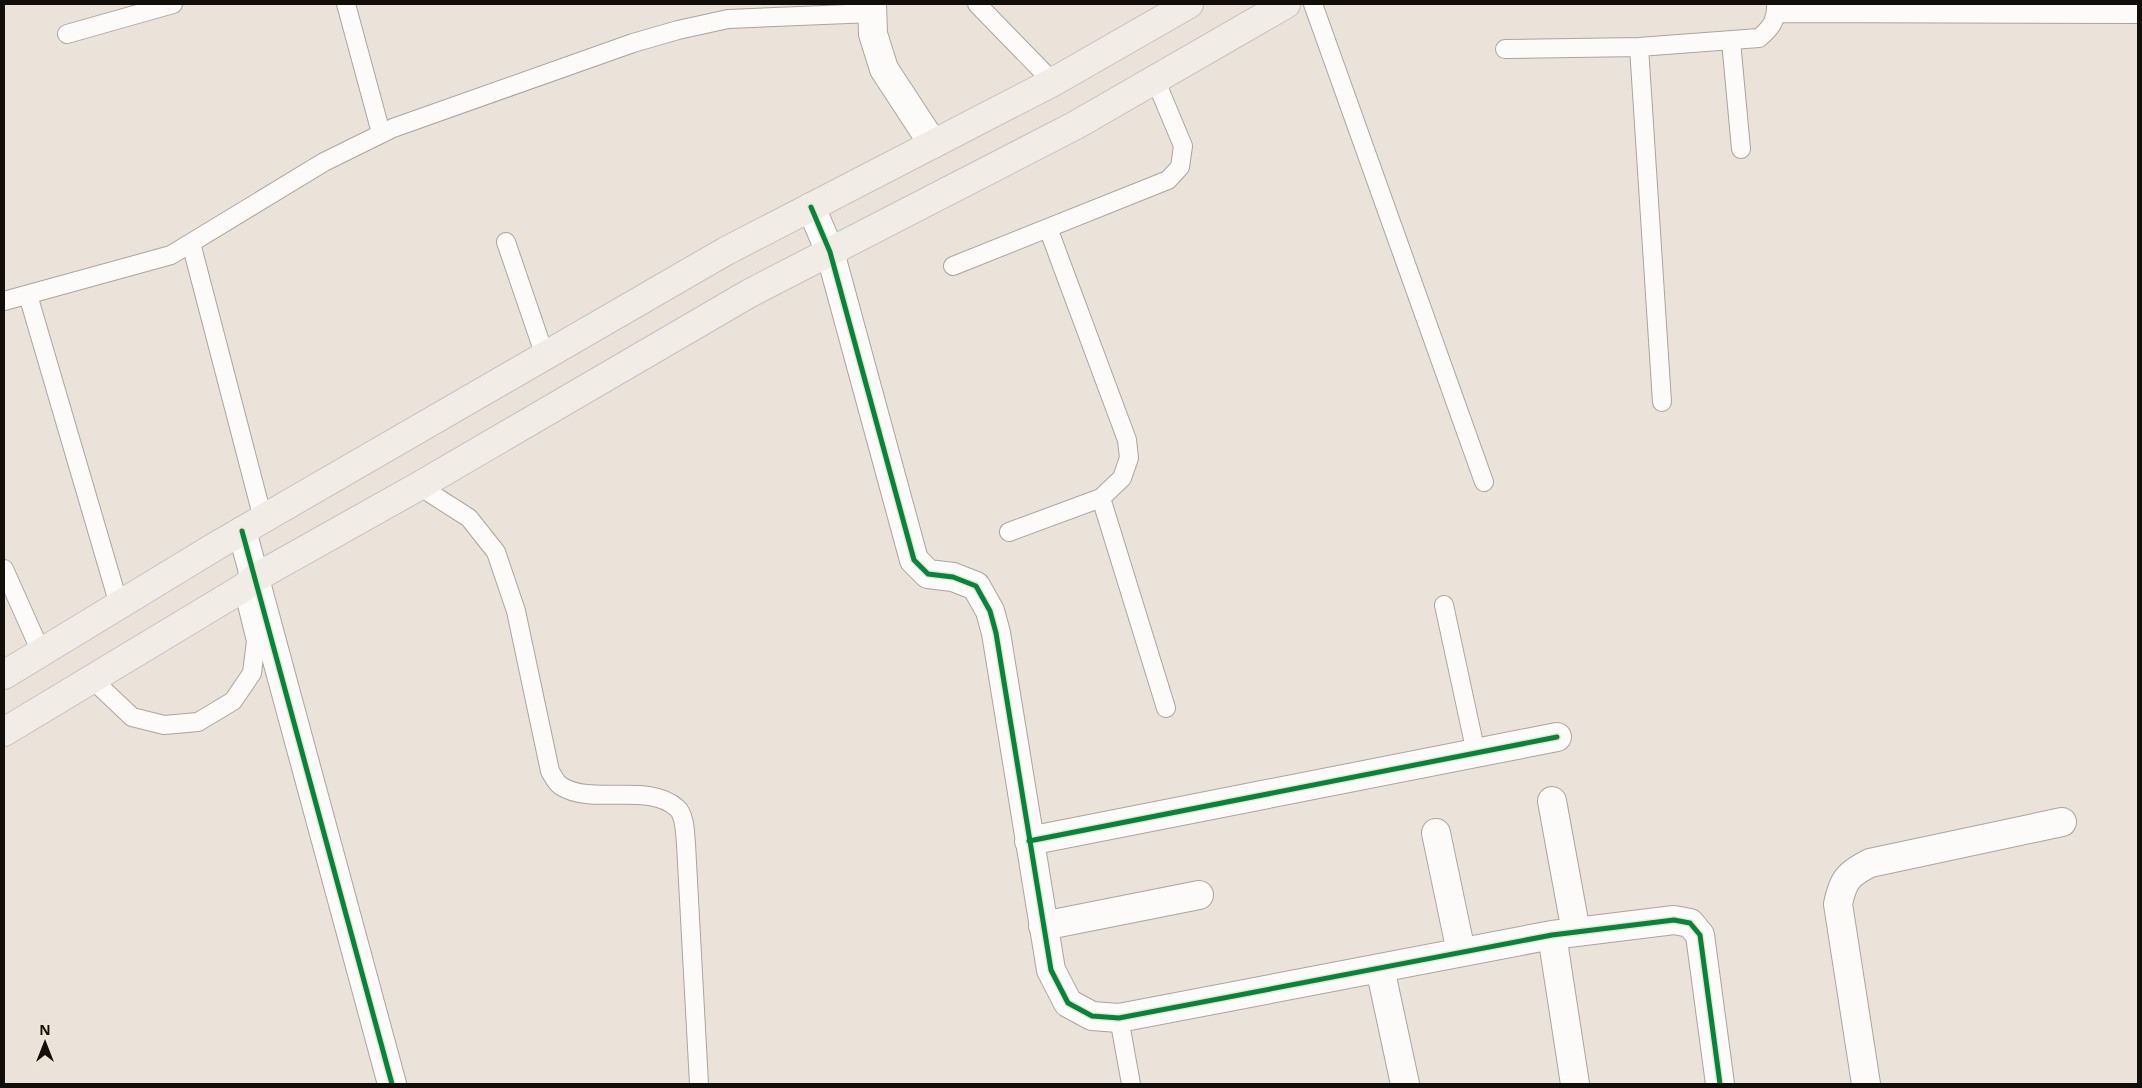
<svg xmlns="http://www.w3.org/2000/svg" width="2142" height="1088" viewBox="0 0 2142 1088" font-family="'Open Sans',sans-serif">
  <rect width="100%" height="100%" fill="#ebe3da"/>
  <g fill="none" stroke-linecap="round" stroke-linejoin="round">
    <g stroke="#aaa49d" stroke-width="20">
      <path id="service" d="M346,4L381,133
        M977,4L1053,82
        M1313,4L1484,482
        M1777,13L2138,14
        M67,34L173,4
        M1731,41L1741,149
        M1639,47L1662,402
        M1505,49L1639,47L1759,38C1771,28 1777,20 1776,4
        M506,242L545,356
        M191,243L263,519
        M953,266L1168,180L1180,167L1183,146L1155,79
        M28,295L119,605
        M4,301L171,255L324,162L393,128L633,43L678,30L728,19L873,13
        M419,486L469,518L496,552L516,611L550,771C553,776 556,783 561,786C592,806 649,782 677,808C685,815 685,833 686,844L699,1084
        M1101,498L1166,708
        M1009,532L1101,498L1122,478L1129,458L1127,440L1048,228
        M4,569L41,652
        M1444,605L1476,753
        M92,679L132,717L164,725L198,722L233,701L252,673L256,641L243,588
        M1119,1018L1131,1084"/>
    </g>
    <g stroke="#aaa49d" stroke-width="30">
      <path id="minor" d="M872,4L873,34L884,69L933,144
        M811,207L830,252L914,560L928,574L953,577L976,586L990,611L996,633L1051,970L1068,1003L1092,1016L1119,1018L1552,935L1674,920L1690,923L1700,935L1720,1084
        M242,531L392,1084
        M1552,801L1576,932
        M1436,833L1461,952
        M1029,841L1557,737
        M1043,926L1199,895
        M1552,935L1575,1084
        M1380,968L1405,1084
        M1866,1084L1838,904C1843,880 1848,874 1870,863L2062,822"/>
    </g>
    <g stroke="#c4c0bc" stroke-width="30">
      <path id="trunk" d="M4,675L216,546L726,251L1053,82L1189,4
        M4,732L243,588L255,578L419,486L750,293L1076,125L1286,4"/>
    </g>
    <use href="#service" stroke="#fcfbf9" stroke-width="18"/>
    <use href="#minor" stroke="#fcfbf9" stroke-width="28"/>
    <use href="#trunk" stroke="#f2ece6" stroke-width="28"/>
    <g stroke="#f1e4d4" stroke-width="8">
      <path id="cycleway" d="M811,207L830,252L914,560L928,574L953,577L976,586L990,611L996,633L1051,970L1068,1003L1092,1016L1119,1018L1552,935L1674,920L1690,923L1700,935L1720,1084
        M242,531L392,1084
        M1029,841L1557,737"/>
    </g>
    <use href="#cycleway" stroke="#00873e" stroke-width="5"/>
  </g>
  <rect width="2142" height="1088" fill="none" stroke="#120e09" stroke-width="10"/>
  <g transform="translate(45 1043)" stroke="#f1e4d4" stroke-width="4" paint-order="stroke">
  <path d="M0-4L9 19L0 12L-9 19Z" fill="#120e09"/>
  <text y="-8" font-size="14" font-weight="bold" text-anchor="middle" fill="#120e09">N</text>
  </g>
</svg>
